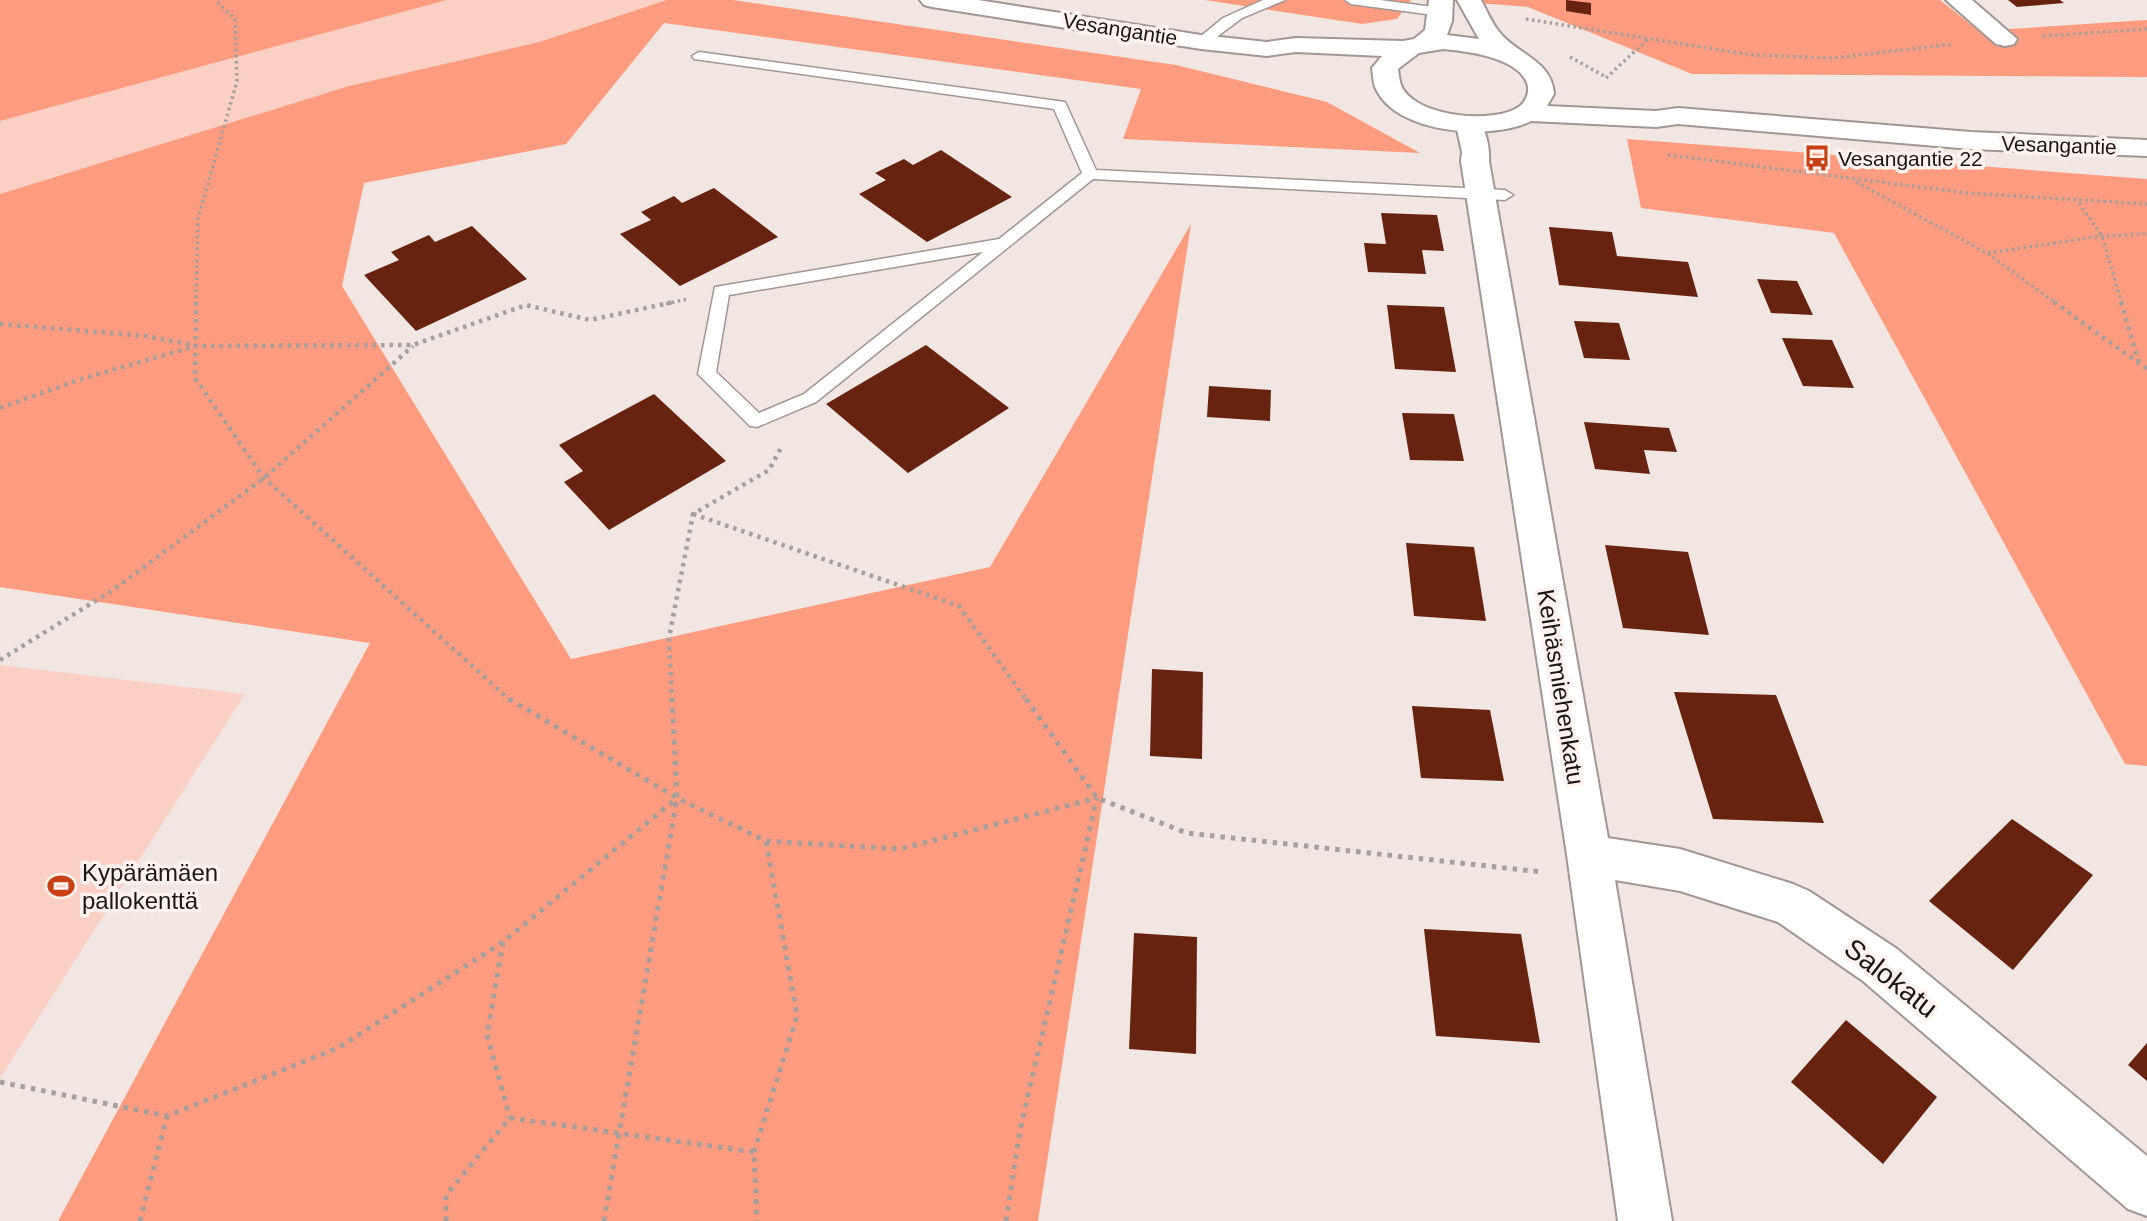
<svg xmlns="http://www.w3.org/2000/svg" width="2147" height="1221" viewBox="0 0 2147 1221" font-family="Arial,sans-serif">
  <rect width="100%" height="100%" fill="#f1e6e2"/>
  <path fill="#fad0c4" d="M447,0H667L539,42L349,86L0,194V121Z
    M0,665L245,694L0,1078Z"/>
  <path fill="#ff9b7e" d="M0,0H447L0,121Z
    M667,0H733L1176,65L1327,102L1420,153L1123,139L1141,89L664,23L566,144L364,183L342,286L571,659L990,567L1191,224L1038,1221H58L370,643L0,587V194L349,86L539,42Z
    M1205,0H1411L1397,19L1362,24Z
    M1439,0H1940L1979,31L2147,20V77L1692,74L1528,7Z
    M1627,139L2147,179V766L2125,764L1834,233L1641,208Z"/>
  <path fill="#672310" d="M1566,0L1591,3V15L1566,11Z
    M2008,0H2060L2064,3L2017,7Z
    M941,150L1012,197L927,242L859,194L886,180L875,173L904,159L913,165Z
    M714,188L778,237L680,286L620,234L651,220L641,212L674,196L682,203Z
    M1381,213L1437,215L1444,251L1422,250L1426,274L1368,272L1364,243L1386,244Z
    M472,226L527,279L416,331L364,275L399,260L391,252L429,235L435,242Z
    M1549,227L1612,232L1617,256L1688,262L1698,297L1559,285Z
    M1757,279L1797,281L1813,315L1771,313Z
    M1387,305L1444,307L1456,372L1395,369Z
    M1574,321L1619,323L1630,360L1584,358Z
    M1782,338L1832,340L1854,388L1803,386Z
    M926,345L1009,408L908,473L826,404Z
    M1209,386L1271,390L1270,421L1207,417Z
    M654,394L726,461L609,530L564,482L583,471L559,445Z
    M1402,413L1454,414L1464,461L1410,460Z
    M1584,422L1669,428L1677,452L1644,450L1650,474L1595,469Z
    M1406,543L1474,547L1486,621L1414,616Z
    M1605,545L1688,552L1709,635L1623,628Z
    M1152,669L1203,672L1202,759L1150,756Z
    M1674,692L1776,695L1824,823L1713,819Z
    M1412,706L1490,710L1504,781L1421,778Z
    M2012,819L2093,875L2013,970L1929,901Z
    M1424,929L1521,934L1540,1043L1436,1036Z
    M1134,933L1197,937L1196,1054L1129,1049Z
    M1846,1020L1937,1097L1883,1164L1791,1082Z
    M2147,1043V1081L2128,1065Z"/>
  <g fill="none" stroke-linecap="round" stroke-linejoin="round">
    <g stroke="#a19693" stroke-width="3">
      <path id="lane" d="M1263,0H1285L1242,18L1206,45H1196L1194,42L1223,18Z
        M1345,0H1380L1441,8L1448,12L1441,16L1351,4Z
        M699,52L1065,102L1096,170L1505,190L1513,195L1505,200L1093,179L816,402L757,427L750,426L698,374L715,287L999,239L1082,173L1054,109L694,59L692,56ZM983,252L804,394L759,413L716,372L729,295Z"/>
    </g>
    <g stroke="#a19693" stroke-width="4">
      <path id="street" d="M1946,0H1972L2017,39L2014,44L2005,46L1996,44Z
        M1469,117L1478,119C1486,130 1490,148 1489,161L1608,838L1680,849L1793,884L1809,891L1897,949L2147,1156V1216L2128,1209L1863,981L1778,922L1680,891L1615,880L1672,1221H1618L1567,855L1461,161L1462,152L1456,125L1460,119Z"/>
    </g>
    <g stroke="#a19693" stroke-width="4">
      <path id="secondary" d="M920,0H978L1201,35L1267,42L1296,38L1403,41L1414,39L1425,30L1429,0H1453L1452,21L1447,35L1479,39L1457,0H1481C1487,11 1492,24 1501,34C1519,55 1552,61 1554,94L1547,106L1656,111L1678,108L1971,132L2147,140V156L1971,149L1678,124L1656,127L1531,121C1493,141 1396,134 1376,89C1373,83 1373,75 1372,68L1382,56L1296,52L1267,56L1201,49L932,7L924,5ZM1443,49C1467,51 1523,58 1528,87C1529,94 1525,102 1520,106C1495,125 1413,117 1401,85C1399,80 1399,74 1398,69L1419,53Z"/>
    </g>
    <path stroke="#a79f9c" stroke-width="3.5" stroke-dasharray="2.5 3.5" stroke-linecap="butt" d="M1526,19L1752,55L1834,58L1954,44
      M2043,36L2147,29
      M1570,57L1606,77
      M1606,78L1648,39
      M1668,155L1967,193L2147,204
      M1856,182L1987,253L2057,304
      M2079,203L2102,236L2122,304
      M1988,253L2102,236L2147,234
      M196,304L198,219L237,81L235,19L215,0
      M666,304L687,299"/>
    <path stroke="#a79f9c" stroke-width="4.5" stroke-dasharray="3.5 5" stroke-linecap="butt" d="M196,302L195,378L264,478L511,701
      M2054,302L2147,369
      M2121,302L2139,363
      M0,324L146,336L197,346L413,345L526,305L590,320L674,302
      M0,408L81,379L196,346
      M693,514L959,606L1027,701
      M0,660L113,590L264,478L413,346
      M672,701L669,638L693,514L769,470L781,448"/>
    <path stroke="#a79f9c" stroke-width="5" stroke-dasharray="4.5 6" stroke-linecap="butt" d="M509,699L677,798L766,841L900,849L1097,798
      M1026,699L1097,798L1187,833L1542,872
      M503,942L487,1035L510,1118
      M0,1082L167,1116L338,1048L503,942L676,799
      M754,1152L797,1016L766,841
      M140,1221L167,1116
      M446,1221V1195L510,1118L754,1152L757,1221
      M604,1221L677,798L672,699
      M1006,1221L1020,1130L1097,798"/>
    <use href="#lane" fill="#fff" fill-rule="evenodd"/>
    <use href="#street" fill="#fff" fill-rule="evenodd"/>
    <use href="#secondary" fill="#fff" fill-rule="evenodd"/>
  </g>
  <defs>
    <g id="bus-bare" transform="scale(2.1)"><path d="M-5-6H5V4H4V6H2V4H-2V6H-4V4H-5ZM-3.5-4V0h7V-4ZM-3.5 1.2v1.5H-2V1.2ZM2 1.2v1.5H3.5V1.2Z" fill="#c84013" stroke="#fff3ef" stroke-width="2.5" paint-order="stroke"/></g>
    <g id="stadium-bare" transform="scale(2.1)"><path d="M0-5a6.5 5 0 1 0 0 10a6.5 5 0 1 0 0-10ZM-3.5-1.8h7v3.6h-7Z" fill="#c84013" stroke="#fff3ef" stroke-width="2.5" paint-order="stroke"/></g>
  </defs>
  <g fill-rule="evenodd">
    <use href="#bus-bare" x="1817" y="158"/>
    <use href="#stadium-bare" x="61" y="886"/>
  </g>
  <g text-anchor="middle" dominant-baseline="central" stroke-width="7" stroke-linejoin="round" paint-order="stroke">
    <g font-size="21" fill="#1a1615" stroke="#fff3ef">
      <text transform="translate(1120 29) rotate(9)">Vesangantie</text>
      <text transform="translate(2059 145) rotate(2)">Vesangantie</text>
    </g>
    <g font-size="21" fill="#1a1615" stroke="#fff3ef" text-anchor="start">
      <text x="1838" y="158">Vesangantie 22</text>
    </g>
    <g font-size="24" fill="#1a1615" stroke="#fff3ef">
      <text transform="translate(1561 687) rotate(81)">Keihäsmiehenkatu</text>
    </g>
    <g font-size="24" fill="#1a1615" stroke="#fff3ef" text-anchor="start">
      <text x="82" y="872">Kypärämäen<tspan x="82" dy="28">pallokenttä</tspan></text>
    </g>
    <g font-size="28" fill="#1a1615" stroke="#fff3ef">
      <text transform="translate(1891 978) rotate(38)">Salokatu</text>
    </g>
  </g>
</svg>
